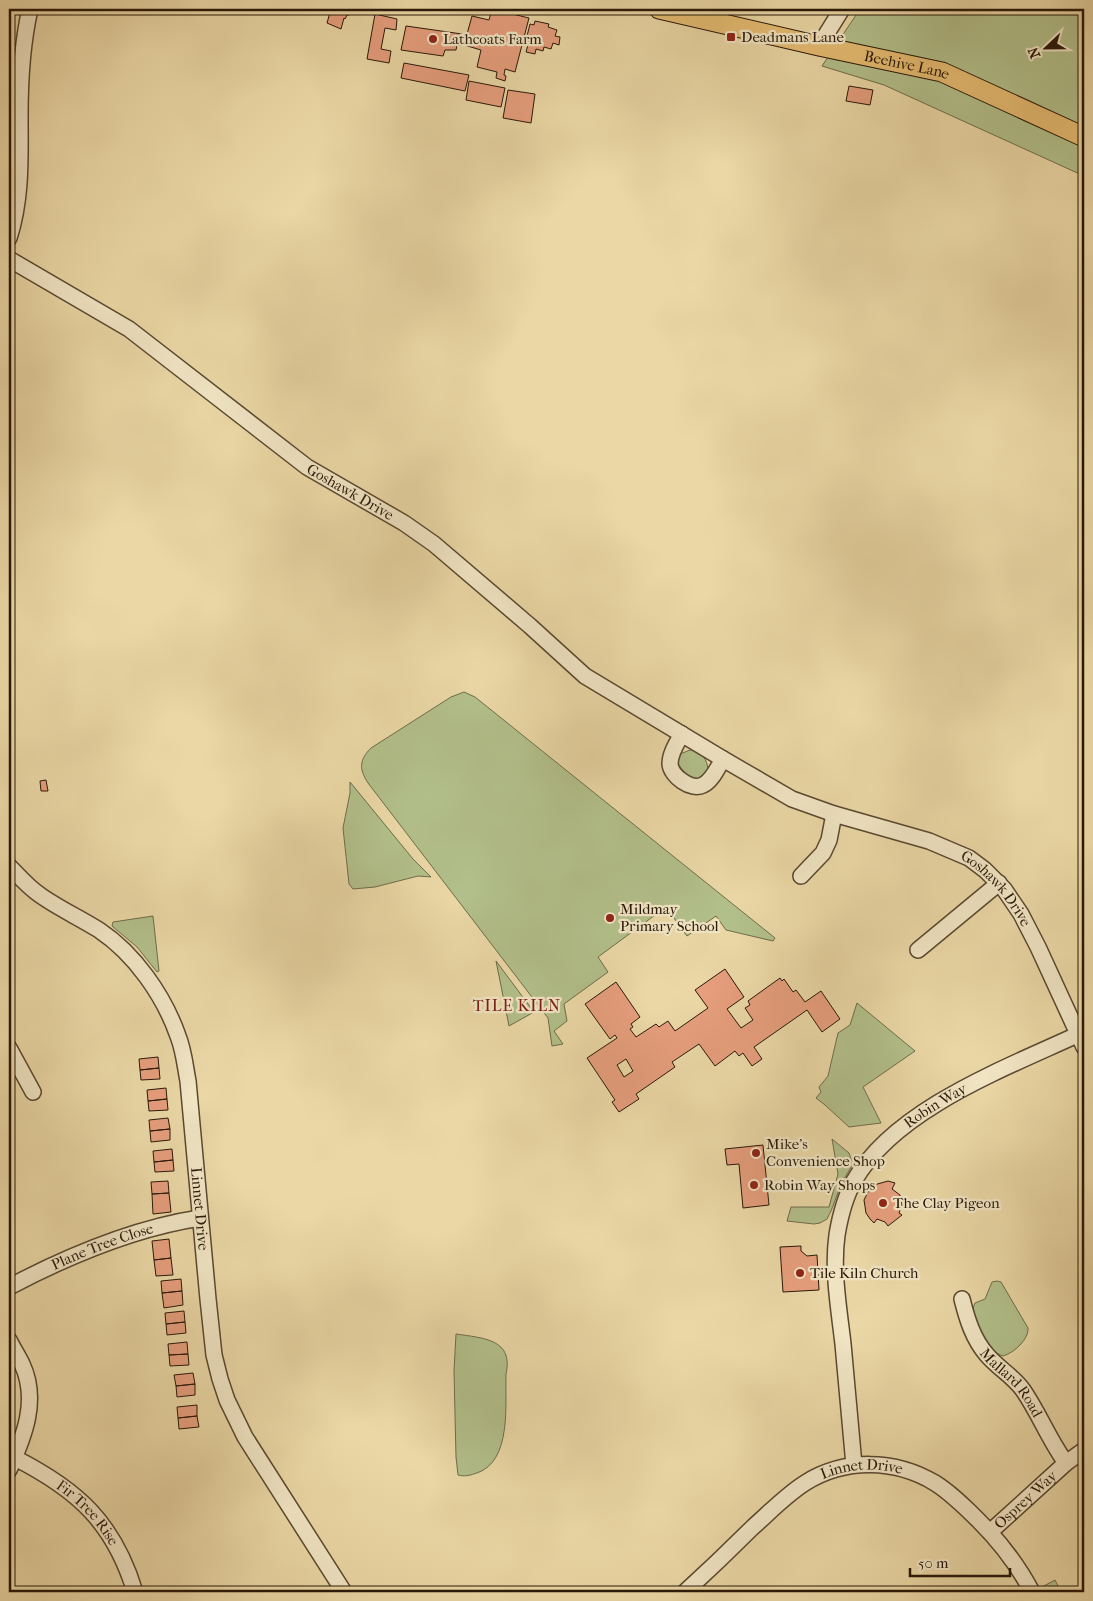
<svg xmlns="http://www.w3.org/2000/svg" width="1093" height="1601" viewBox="0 0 1093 1601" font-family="'IM FELL French Canon',serif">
  <rect width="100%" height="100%" fill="#ead7a5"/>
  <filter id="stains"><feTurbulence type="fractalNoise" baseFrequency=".004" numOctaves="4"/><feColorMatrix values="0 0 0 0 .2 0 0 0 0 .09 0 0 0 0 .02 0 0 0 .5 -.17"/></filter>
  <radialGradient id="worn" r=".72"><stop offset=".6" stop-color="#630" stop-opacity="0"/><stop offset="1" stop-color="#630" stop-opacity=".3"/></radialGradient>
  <path fill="#b2bf8a" stroke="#6e6c4a" d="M860,9H1084V176L884,85L822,66Z
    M464,692L475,697L775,938L773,941L726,930L716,916L687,936L666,907L598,957L608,972L564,1004L567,1021L554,1031L563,1044L552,1046L548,1018L368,783C359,769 359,760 371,748L451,697Z
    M690,750C702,751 707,759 708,770L702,779L691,780C682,772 673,766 680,754Z
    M350,782L413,859L431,877L418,876L375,887L353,889L349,884L343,828L350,793Z
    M153,916L159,971L157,972L137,947L112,926L113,922Z
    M496,961L534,1012L509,1026Z
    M857,1003L915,1051L863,1087L881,1123L849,1127L825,1105L816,1098L821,1092L819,1087L828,1076L838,1033L850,1025Z
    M832,1139L849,1153L853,1164L842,1182L831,1211L827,1219L820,1223L814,1224L787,1221L791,1207H829L838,1174Z
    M997,1281L1001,1282L1028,1328C1029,1339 1014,1353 1003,1356C986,1351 975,1325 973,1308L975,1303L985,1299L992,1282Z
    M456,1334C483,1338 514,1339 506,1374C505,1404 512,1461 477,1473C471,1475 465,1477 458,1475L456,1457L454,1371Z
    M1055,1580L1061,1592H1044L1042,1587Z"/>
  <path fill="#e69e7d" stroke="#291809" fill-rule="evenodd" d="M331,9H349L348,10L351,11L349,15H347L345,19L344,18L341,29L327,23Z
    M492,9L529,18L515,72L505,69L504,75L506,76L505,81L496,78L497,72L477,67L481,50L464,45L472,16L489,20Z
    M375,14L397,19L396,30L385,28L381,49L391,51L389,63L367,59Z
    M535,21L549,24L548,27L557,30L555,36L560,37L559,45L553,43L551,49L544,47L543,51L536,49L535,54L526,52L530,37L527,36L530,24L534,25Z
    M406,26L462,34L461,45H457L456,50H445L443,56L401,50Z
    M404,63L469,75L465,91L401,78Z
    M469,81L505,88L501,107L466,100Z
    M849,86L873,90L870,105L846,101Z
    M508,90L535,94L531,123L503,118Z
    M46,780L48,791H41L40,781Z
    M725,969L744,997L727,1009L741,1028L753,1020L745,1008L750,1005L748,1001L780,978L782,981L784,979L793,992L796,990L805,1002L821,991L840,1019L822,1032L807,1010L754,1047L762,1059L752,1066L743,1053L739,1056L735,1051L715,1066L699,1044L672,1062L675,1067L636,1094L639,1099L619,1112L612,1102L615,1100L587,1058L617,1038L615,1035L610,1039L585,1004L616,982L640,1017L631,1024L633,1027L630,1029L636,1037L656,1024L659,1027L668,1021L675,1031L708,1008L695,990ZM626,1059L633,1071L624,1077L617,1065Z
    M158,1057L159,1068L140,1070L139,1059Z
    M159,1068L160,1079L141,1080L140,1070Z
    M166,1088L167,1099L148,1101L147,1090Z
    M167,1099L168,1110L149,1111L148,1101Z
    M168,1118L170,1129L150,1131L149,1120Z
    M170,1129V1140L151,1142L150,1131Z
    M763,1145L769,1205L743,1208L739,1164L727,1165L725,1149Z
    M172,1149L173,1160L154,1162L153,1151Z
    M173,1160L174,1171L155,1172L154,1162Z
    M168,1181L169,1193L152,1194L151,1182Z
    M888,1181L895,1183L892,1189L900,1195L902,1205L899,1213L902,1215L888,1226L885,1222L877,1219L874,1223L870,1219L866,1213L864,1200L869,1190L874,1185Z
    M169,1193L171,1212L153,1214L152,1194Z
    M169,1239L171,1258L154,1260L152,1241Z
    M801,1246V1251L807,1256L817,1255L819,1290L783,1292L780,1247Z
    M171,1258L173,1275L156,1276L154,1260Z
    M181,1279L182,1291L162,1293L161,1281Z
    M182,1291L183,1305L164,1308L162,1293Z
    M184,1311L185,1322L166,1324L165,1313Z
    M185,1322L186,1333L167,1335L166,1324Z
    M187,1342L188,1354L169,1355L168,1344Z
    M188,1354L189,1365L170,1366L169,1355Z
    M193,1373L195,1384L176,1386L174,1375Z
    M195,1384V1395L177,1397L176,1386Z
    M197,1405V1416L178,1418L177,1407Z
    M197,1416L199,1427L179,1429L178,1418Z"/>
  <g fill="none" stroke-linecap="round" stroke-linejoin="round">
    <g stroke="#594830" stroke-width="18">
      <g id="minor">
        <path d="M819,46L842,9"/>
        <path d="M9,238C22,198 20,157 20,116C20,80 22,44 30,9"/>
        <path id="s1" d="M9,259L129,329L307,467L404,523L434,544L530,626L585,676L723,759L792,799L834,814L929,841L969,858L985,870L1004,889L1021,914L1038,947L1084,1047"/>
        <path d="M682,734C677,743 670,753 670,764C671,776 691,791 703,785C712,781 718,767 723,759"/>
        <path id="s2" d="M9,866C19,876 28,887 40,895C58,908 80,918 99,930C135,954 164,996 178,1036C184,1051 185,1066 188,1081L208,1299L214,1355L220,1379L227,1400L245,1437L344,1592"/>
        <path d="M801,876L823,853L829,840L834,814"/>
        <path d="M918,950L999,883"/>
        <path d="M9,1048L33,1092"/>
        <path id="s3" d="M9,1287C68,1256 134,1228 200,1218"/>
        <path id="s4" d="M962,1299C967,1319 973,1339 987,1355C998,1368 1013,1376 1023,1390C1039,1413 1049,1440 1066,1463"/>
        <path d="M9,1340C13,1348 18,1356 22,1364C39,1400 24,1437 9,1470"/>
        <path id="s5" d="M15,1458C78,1490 114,1523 135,1592"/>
        <path id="s6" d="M854,1465C850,1425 847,1384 843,1344C839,1309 832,1270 837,1235C840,1217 845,1197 854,1181C895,1109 1006,1068 1079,1034"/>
        <path id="s7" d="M990,1532L1066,1463L1084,1450"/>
        <path id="s8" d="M685,1592C708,1571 731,1549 753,1527C770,1512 786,1495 805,1483C845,1458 895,1459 935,1483C951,1493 965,1507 978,1520C999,1541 1018,1565 1032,1592"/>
      </g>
    </g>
    <g stroke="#291809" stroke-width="21">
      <g id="major">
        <path id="s9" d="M659,9L819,46L942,72L1084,137"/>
      </g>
    </g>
    <use href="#minor" stroke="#f1e5c4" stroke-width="15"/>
    <use href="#major" stroke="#e5bc72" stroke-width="19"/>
  </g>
  <g fill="#8f2418" stroke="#f1e5c4" stroke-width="2">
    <rect x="726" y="32" width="10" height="10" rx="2.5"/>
    <circle cx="433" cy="39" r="5"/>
    <circle cx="610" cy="918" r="5"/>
    <circle cx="756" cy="1153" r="5"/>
    <circle cx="754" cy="1185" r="5"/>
    <circle cx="883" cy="1203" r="5"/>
    <circle cx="800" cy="1273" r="5"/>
  </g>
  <g text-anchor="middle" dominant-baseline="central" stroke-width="4.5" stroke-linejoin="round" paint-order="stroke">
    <g font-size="15" fill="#291809" stroke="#f1e5c4" text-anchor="start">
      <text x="741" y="37">Deadmans Lane</text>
      <text x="443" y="39">Lathcoats Farm</text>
      <text x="620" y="909">Mildmay<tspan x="620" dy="17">Primary School</tspan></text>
      <text x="766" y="1144">Mike's<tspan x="766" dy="17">Convenience Shop</tspan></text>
      <text x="764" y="1185">Robin Way Shops</text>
      <text x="893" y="1203">The Clay Pigeon</text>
      <text x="810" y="1273">Tile Kiln Church</text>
    </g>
    <g font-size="15" fill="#291809" stroke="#f1e5c4">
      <text stroke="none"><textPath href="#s9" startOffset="254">Beehive Lane</textPath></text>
      <text stroke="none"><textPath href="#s1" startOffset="414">Goshawk Drive</textPath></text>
      <text stroke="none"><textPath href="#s1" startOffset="1182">Goshawk Drive</textPath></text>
      <text stroke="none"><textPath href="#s6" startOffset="400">Robin Way</textPath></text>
      <text stroke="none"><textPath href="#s2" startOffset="420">Linnet Drive</textPath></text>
      <text stroke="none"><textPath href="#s3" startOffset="102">Plane Tree Close</textPath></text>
      <text stroke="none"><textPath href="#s4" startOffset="99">Mallard Road</textPath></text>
      <text stroke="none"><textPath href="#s8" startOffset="222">Linnet Drive</textPath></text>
      <text stroke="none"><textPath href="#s7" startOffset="48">Osprey Way</textPath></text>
      <text stroke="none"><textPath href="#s5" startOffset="92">Fir Tree Rise</textPath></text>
    </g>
    <g font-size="16" letter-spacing="1" fill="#7a1f14" stroke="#f1e5c4">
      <text x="517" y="1005">TILE KILN</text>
    </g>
  </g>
  <rect width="1093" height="1601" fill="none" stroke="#ead7a5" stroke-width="30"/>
  <rect x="10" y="10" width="1073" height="1581" fill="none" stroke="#291809" stroke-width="2.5"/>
  <rect x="15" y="15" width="1063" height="1571" fill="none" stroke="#291809"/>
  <g transform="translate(1046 48) rotate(248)" stroke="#f1e5c4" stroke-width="4" paint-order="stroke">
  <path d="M0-4L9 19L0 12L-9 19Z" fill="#291809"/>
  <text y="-8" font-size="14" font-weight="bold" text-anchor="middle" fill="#291809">N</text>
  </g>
  <path d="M910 1568v8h100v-8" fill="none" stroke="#291809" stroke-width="2.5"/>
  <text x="918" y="1568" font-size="15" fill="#291809" stroke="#f1e5c4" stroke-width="4" paint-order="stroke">50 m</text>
  <rect width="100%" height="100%" filter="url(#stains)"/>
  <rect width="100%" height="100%" fill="url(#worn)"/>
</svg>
